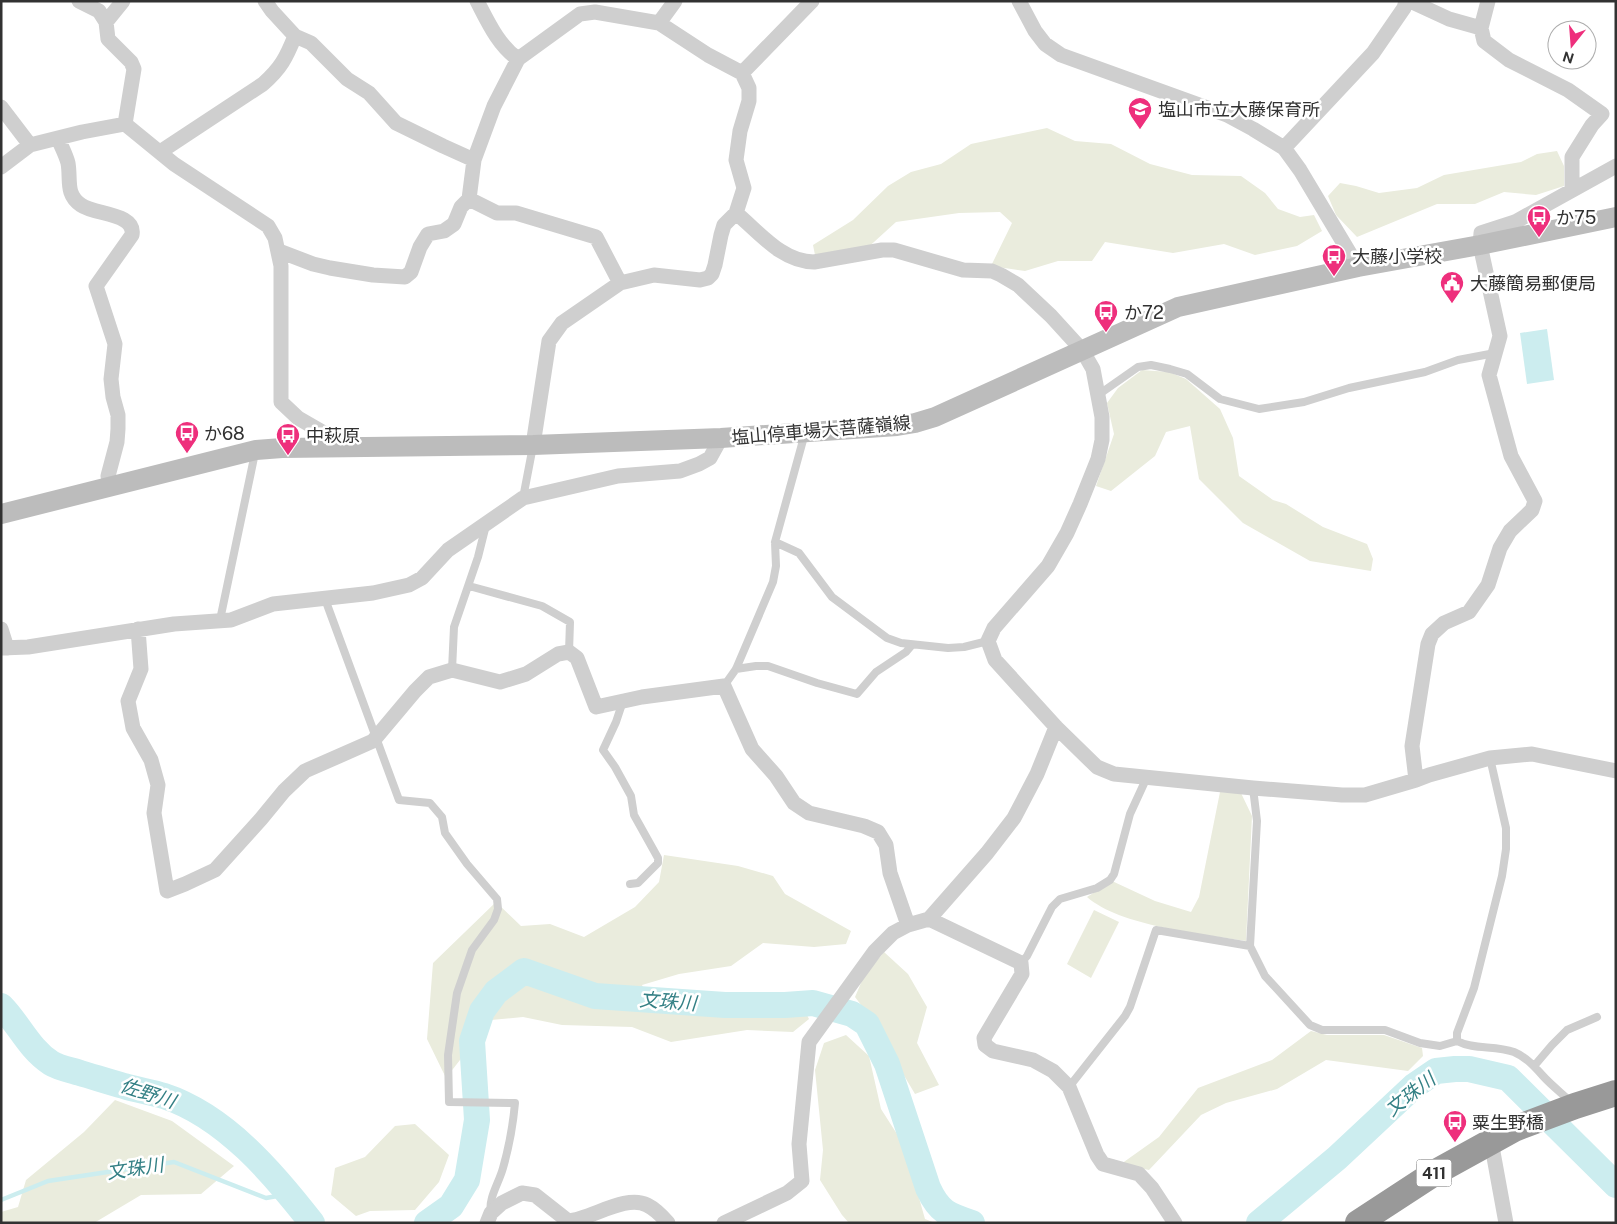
<svg xmlns="http://www.w3.org/2000/svg" width="1617" height="1224" viewBox="0 0 1617 1224" font-family="'Public Sans','Noto Sans JP',sans-serif">
  <rect width="100%" height="100%" fill="#fff"/>
  <path fill="#eaecdd" d="M1047,128L1075,141L1111,144L1150,164L1192,175L1241,176L1265,193L1278,209L1300,217L1314,215L1322,231L1297,246L1255,255L1224,244L1173,253L1105,242L1092,261H1058L1025,271L991,266L1012,223L1000,212L959,213L896,222L863,252L815,255L813,245L853,220L888,186L911,172L941,164L971,144Z
    M1557,151L1564,166V186L1536,195L1504,192L1475,204H1437L1357,237L1336,215L1328,196L1340,183L1356,186L1379,193L1417,188L1444,175L1521,162L1537,154Z
    M1142,370L1169,372L1186,379L1220,409L1233,438L1239,476L1273,500L1286,504L1323,527L1367,544L1373,559L1371,571L1310,561L1243,523L1199,479L1190,426L1166,432L1155,456L1111,491L1096,486L1114,434L1107,403L1118,388Z
    M1220,792L1241,793L1252,816L1246,941C1202,934 1120,926 1087,897L1112,881L1155,901L1191,912L1199,897Z
    M664,855L738,866L773,876L785,894L851,931L846,944L814,947L763,943L731,966L679,974L642,985L652,1008L718,1012L805,1011L809,1019L793,1032L747,1030L671,1042L632,1027L562,1025L523,1017L491,1020L446,1078L427,1039L433,963L496,902L521,926L550,924L584,937L635,907L659,882Z
    M1094,910L1119,922L1091,978L1067,964Z
    M884,952L908,974L927,1007L917,1043L939,1085L915,1094L899,1067L887,1039L855,997L864,976Z
    M1311,1031L1327,1035H1384L1422,1048L1423,1056L1408,1071L1326,1060L1277,1089L1226,1103L1201,1115L1149,1170L1121,1164L1159,1137L1198,1088L1272,1060Z
    M846,1035L869,1056L881,1109L904,1145L925,1219L935,1223H849L842,1215L820,1180L823,1150L815,1070L824,1043Z
    M115,1100L172,1121L234,1166L201,1194L141,1195L94,1223H1V1212L18,1207L26,1180L84,1132Z
    M415,1124L449,1155L439,1182L415,1210L370,1211L356,1216L331,1195L335,1168L365,1157L395,1126Z"/>
  <path fill="#ccedef" d="M1547,329L1554,380L1527,384L1520,333Z"/>
  <g fill="none" stroke-linecap="round" stroke-linejoin="round">
    <path stroke="#ccedef" stroke-width="4.5" d="M1,1200L48,1181L174,1162L266,1198L289,1194"/>
    <path stroke="#ccedef" stroke-width="26" d="M1,1006C19,1024 29,1049 51,1063C59,1068 71,1070 80,1073C94,1077 109,1082 124,1086C137,1090 151,1092 164,1096C225,1116 274,1174 312,1223
      M427,1223L451,1206L467,1180L477,1120L472,1041L482,1011L496,992L524,971L595,996L725,1005H785L813,1003L852,1014L867,1024L887,1064L928,1188C939,1212 948,1215 972,1223
      M1259,1223L1337,1158L1414,1086L1436,1071L1455,1069H1469L1508,1078L1616,1185"/>
    <path stroke="#cfcfcf" stroke-width="8" d="M1098,395L1138,367L1151,365L1170,369L1187,374L1220,399L1259,409L1304,402L1349,388L1425,372L1458,360L1495,353
      M523,498L533,446
      M775,542L799,553L832,597L887,638L901,643L948,648L964,647L988,641
      M469,586L542,606L570,622L569,652
      M325,599L399,800L430,803L442,817L445,833L467,864L497,899L498,909L494,920L472,950L457,993L448,1055L449,1102L515,1103C513,1125 509,1147 503,1168C499,1183 488,1198 491,1213
      M220,620L255,453
      M736,669L756,666H768L817,683L857,694L876,672L906,652L912,645
      M452,670L454,627L478,557L486,525
      M724,686L736,669L773,582L776,566L775,542L805,433
      M623,701L616,722L603,750L615,767L631,796L634,815L658,858V863L638,883L630,884
      M1490,758L1506,828V849L1502,876L1474,988L1457,1033V1041C1474,1050 1495,1045 1514,1052C1526,1057 1535,1067 1543,1076C1552,1086 1563,1094 1572,1103
      M1253,788L1257,821L1250,946L1265,976L1310,1025L1322,1030H1385L1420,1043L1440,1046L1457,1041
      M1021,963L1027,956L1052,907L1060,899L1097,888L1110,880L1114,874L1130,814L1147,777
      M1535,1065L1552,1045L1567,1030L1597,1017
      M1069,1087L1125,1016L1130,1007L1156,930L1250,946"/>
    <path stroke="#cfcfcf" stroke-width="15" d="M79,1L99,11L106,22L108,39L131,62L134,69L125,124
      M265,1L272,11L295,36L311,43L347,79L369,93L396,123L443,146L474,160L469,199L497,213H516L596,237L620,283
      M477,1C488,22 498,45 518,59
      M1019,1L1035,31L1045,44L1061,55L1227,115L1253,129L1284,148L1300,170L1358,267
      M1410,1L1449,19L1481,28L1488,1
      M106,22L123,1
      M659,23L675,1
      M1481,28L1484,41L1509,60L1568,90L1602,114L1592,125L1572,157V190
      M742,73L812,1
      M1,107L30,145
      M58,138C61,146 66,155 68,163C71,180 65,194 81,205C95,215 136,213 132,235L96,286L115,344L111,379L113,397L118,415V429L117,442L108,476L110,487
      M1284,148L1373,53L1404,8L1406,1
      M160,152L263,84C281,68 286,58 295,36
      M474,160L494,106L518,59L580,14L595,12L659,23L708,55L742,73L749,88V101L740,131L736,160L744,188L736,213L724,225L721,235L715,265L712,274L708,278L700,280L654,275L620,283L562,323L549,341L533,445
      M1,167L30,145L82,132L125,124L174,164L268,226L275,238L281,266V402L298,418L324,433L337,448
      M736,213C759,232 782,262 814,262L882,250H894L963,270L992,271L1001,275L1018,285L1051,316L1082,350L1093,369L1102,417V440L1098,459L1080,504L1067,533L1048,566L994,628L988,641L995,660L1056,727L1097,767L1114,774L1253,788L1342,795H1365L1416,780L1429,775L1490,758L1532,754L1616,771
      M279,251L313,264L330,268L373,275L405,277L411,272L420,247L428,234L444,231L454,224L461,207L469,199
      M1,629L7,648
      M138,629L141,669L128,701L133,728L151,760L158,785L154,813L167,891L185,884L215,870L261,819L284,791L305,771L373,741L415,691L429,677L452,670L500,682L526,674L558,654L569,652L577,658L596,707L642,697L724,686L752,749L776,776L794,803L809,813L864,826L878,832L886,845L890,873L908,925
      M1,648L28,647L174,624L231,620L273,604L373,593L409,585L422,578L448,550L523,498L618,476L680,471L699,464L710,458L721,438
      M1416,780L1412,746L1428,644L1432,634L1444,623L1469,612L1488,585L1500,548L1510,531L1532,510L1535,501L1511,456L1489,375L1500,336L1480,245L1481,233L1515,222L1616,166
      M929,919L1021,963L1022,974L984,1038L985,1045L993,1051L1033,1060L1053,1071L1069,1087L1097,1155L1103,1164L1139,1174L1152,1188L1175,1223
      M1491,1141L1506,1223
      M487,1223L491,1213L502,1203L522,1193L535,1195L568,1221C591,1219 626,1194 647,1205C655,1209 662,1216 668,1223
      M724,1223L787,1193L802,1181L799,1144L809,1042L875,951L893,933L908,925L929,919L987,853L1014,818L1037,774L1056,727"/>
    <path stroke="#bcbcbc" stroke-width="20" d="M1,514L256,450L282,448L533,445L721,438L897,426L915,423L935,417L1178,307L1358,267L1480,245L1616,217"/>
    <path stroke="#999" stroke-width="26" d="M1358,1223L1436,1172L1514,1129L1575,1106L1616,1093"/>
  </g>
  <defs>
    <g id="school-pin" transform="scale(1.25)"><path d="M0 17L-7.5 6A9.5 9.5 0 1 1 7.5 6Z" fill="#ee2f7c" stroke="#fff"/><path d="M0-5L7-2L0 1L-7-2ZM-4 1L0 2.5L4 1V4Q0 6-4 4Z" fill="#fff"/></g>
    <g id="bus-pin" transform="scale(1.25)"><path d="M0 17L-7.5 6A9.5 9.5 0 1 1 7.5 6Z" fill="#ee2f7c" stroke="#fff"/><path d="M-5-6H5V4H4V6H2V4H-2V6H-4V4H-5ZM-3.5-4V0h7V-4ZM-3.5 1.2v1.5H-2V1.2ZM2 1.2v1.5H3.5V1.2Z" fill="#fff"/></g>
    <g id="civic-pin" transform="scale(1.25)"><path d="M0 17L-7.5 6A9.5 9.5 0 1 1 7.5 6Z" fill="#ee2f7c" stroke="#fff"/><path d="M-.6-6.5H3V-4.5H.6V-3L4-1V1h2V6H-6V1h2V-1L-.6-3ZM-1.2 2.5V6h2.4V2.5Z" fill="#fff"/></g>
  </defs>
  <g fill-rule="evenodd">
    <use href="#school-pin" x="1140" y="109"/>
    <use href="#bus-pin" x="1539" y="217"/>
    <use href="#bus-pin" x="1334" y="256"/>
    <use href="#civic-pin" x="1452" y="283"/>
    <use href="#bus-pin" x="1106" y="312"/>
    <use href="#bus-pin" x="187" y="433"/>
    <use href="#bus-pin" x="288" y="435"/>
    <use href="#bus-pin" x="1455" y="1122"/>
  </g>
  <g text-anchor="middle" dominant-baseline="central" stroke-width="5" stroke-linejoin="round" paint-order="stroke">
    <rect fill="#fff" stroke="#707070" stroke-width="1" x="1416.5" y="1159.5" width="35" height="27" rx="4"/>
    <g font-size="16" font-weight="bold" fill="#323232">
      <text x="1434" y="1173">411</text>
    </g>
    <g font-size="18" fill="#323232" stroke="#fff" text-anchor="start">
      <text x="1158" y="109">塩山市立大藤保育所</text>
      <text x="1556" y="217">か75</text>
      <text x="1352" y="256">大藤小学校</text>
      <text x="1470" y="283">大藤簡易郵便局</text>
      <text x="1124" y="312">か72</text>
      <text x="204" y="433">か68</text>
      <text x="306" y="435">中萩原</text>
      <text x="1472" y="1122">粟生野橋</text>
    </g>
    <g font-size="18" fill="#323232" stroke="#fff">
      <text transform="translate(821 430) rotate(-5)">塩山停車場大菩薩嶺線</text>
    </g>
    <g font-size="19" font-style="italic" fill="#348085" stroke="#fff">
      <text transform="translate(668 1001) rotate(4)">文珠川</text>
      <text transform="translate(148 1093) rotate(18)">佐野川</text>
      <text transform="translate(1410 1094) rotate(-38)">文珠川</text>
      <text transform="translate(135 1168) rotate(-8)">文珠川</text>
    </g>
  </g>
  <rect width="1617" height="1224" fill="none" stroke="#323232" stroke-width="5"/>
  <g transform="translate(1572 45) rotate(197)"><circle r="24" fill="#ffffff" stroke="#adadad"/>
  <path d="M0-4L9 19L0 12L-9 19Z" fill="#ee2f7c"/>
  <text y="-8" font-size="14" font-weight="bold" text-anchor="middle" fill="#323232">N</text>
  </g>
</svg>
